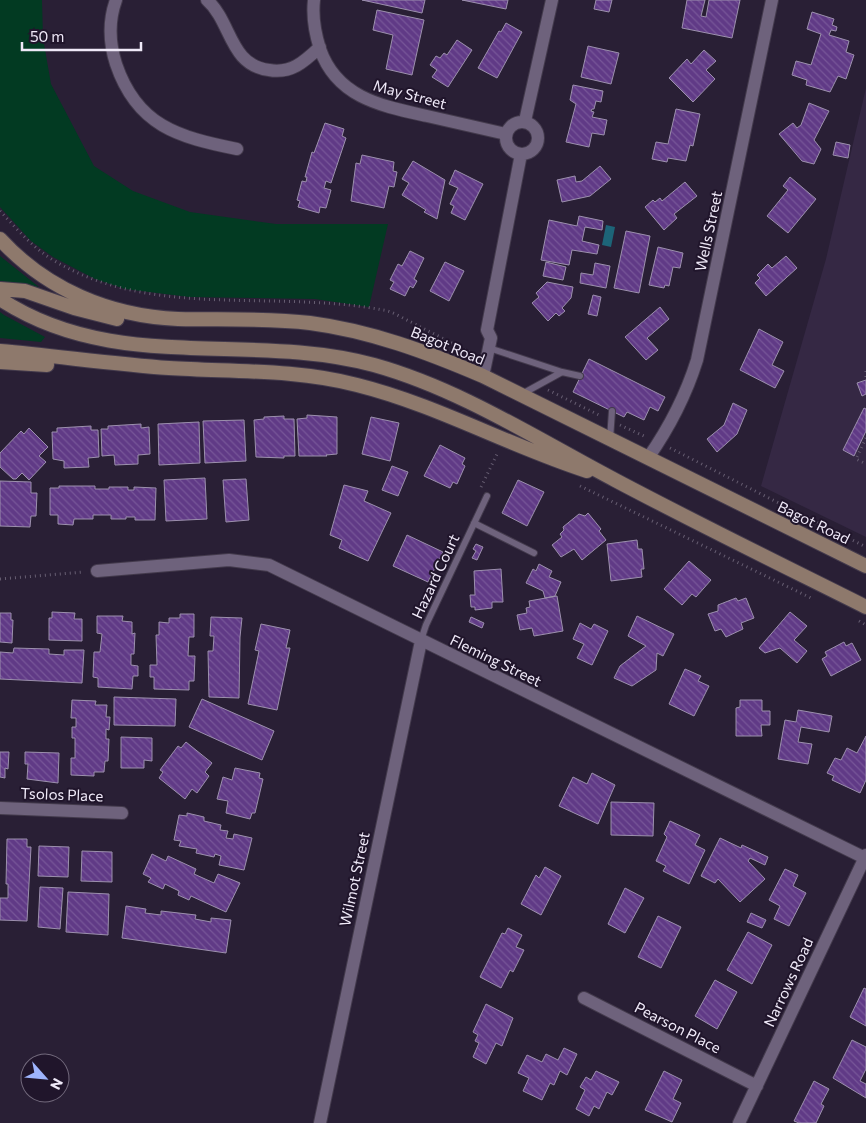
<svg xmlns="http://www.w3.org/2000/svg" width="866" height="1123" viewBox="0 0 866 1123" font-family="Commissioner,sans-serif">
  <defs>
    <pattern id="building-back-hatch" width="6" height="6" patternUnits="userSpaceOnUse" patternTransform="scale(1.25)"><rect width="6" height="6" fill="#603a86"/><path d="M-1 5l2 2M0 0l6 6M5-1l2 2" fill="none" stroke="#775698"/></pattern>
  </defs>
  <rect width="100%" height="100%" fill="#291f35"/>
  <path fill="#352844" d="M866,88V537L761,486L826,259Z"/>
  <path fill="#023a22" d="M0,0H42L43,38L51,84L94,166L133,191L190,212L276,224H388L369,307L315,299L189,297L125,289L95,279L53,257L31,241L0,207Z
    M0,256L39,287L0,281Z
    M0,312L4,315L45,337L41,342L0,338Z"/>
  <path fill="#1d6478" d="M606,225L615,227L611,247L602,245Z"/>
  <path fill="url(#building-back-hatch)" stroke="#9c90ad" d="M362,0H425L422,13Z
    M462,0H508L506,9Z
    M596,0H612L609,12L594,9Z
    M687,0H705L701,16L706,17L709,0H740L732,38L682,28Z
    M377,10L424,20L412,75L386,69L393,35L373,30Z
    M812,12L834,19L832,25L837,27L836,31L831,30L829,35L849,41L846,52L854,55L846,79L838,76L830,92L806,85L807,80L792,75L796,61L811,65L821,34L807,29Z
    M506,23L522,32L497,78L478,68L499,31L501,32Z
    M457,40L472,50L448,87L432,77L437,70L430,65L436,56L440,58L444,53L447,55Z
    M588,46L619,53L611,84L581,77Z
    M704,50L716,61L706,70L715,79L693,102L669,78L687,59L691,64Z
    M573,85L603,91L601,102L596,101L594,109H592L591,111L594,112L592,117L607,120L604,135L592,133L589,147L566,142L576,104L570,100Z
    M809,103L829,111L814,140L821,149L814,164L802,161L779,134L793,123L797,128L801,125Z
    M676,109L700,114L693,146L690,145L686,161L668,158L667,162L652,159L656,142L668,144Z
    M325,123L344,129L342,136L346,138L331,183L326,181L324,188L331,190L326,208L320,207L319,213L298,207L300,201L297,200L302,181L306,182L307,177H305L312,152L314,153Z
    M836,142L850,145L848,158L833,155Z
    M362,155L394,162L393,171L397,172L394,187L389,186L384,208L351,201L356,163L360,164Z
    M413,161L445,180L437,219L424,212L426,210L402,195L409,183L402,179Z
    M600,166L611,179L590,196L562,202L557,180L575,176L576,182L582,181Z
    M455,170L483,184L465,220L451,213L454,206L450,204L458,188L449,184Z
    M790,177L816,199L788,233L767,216L788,190L783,186Z
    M685,182L697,196L674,214L677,218L664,230L645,207L653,200L655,202L660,198L662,201Z
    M579,216L603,221L602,230L585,227L582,241L599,245L597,254L572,250L569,265L541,260L549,220L577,226Z
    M626,231L650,236L639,293L614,288Z
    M658,247L683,253L680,268L673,267L669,286L665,285L664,288L649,285Z
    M410,251L424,258L414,279L417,281L413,288L410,286L405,296L390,289L394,282L390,280L398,264L402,266Z
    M786,256L797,268L766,296L755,283L760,278L757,275L768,264L772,268Z
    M445,262L464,271L449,301L430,291Z
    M546,262L566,267L563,280L543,276Z
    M595,263L610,266L606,288L580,283L581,273L593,275Z
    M547,282L573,287L571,298L562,308L565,311L559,316L556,313L548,321L532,303L539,297L536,293Z
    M593,295L601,297L597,316L588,314Z
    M660,307L669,319L647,338L658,350L646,360L625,337Z
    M759,329L783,342L772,365L784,371L775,388L740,370Z
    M589,359L665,397L658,411L650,407L644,420L627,412L624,417L573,392Z
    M866,380V394L862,396L857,383Z
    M733,403L747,410L737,434L717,452L707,439L724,425Z
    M864,408L866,409V431L854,456L843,450Z
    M307,415L337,417V454L326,455L327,456H299L297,419L307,418Z
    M284,416V419H294L295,456H284V458L256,457L254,420L264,419V417Z
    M371,417L399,423L390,461L362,454Z
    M244,420L246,461L205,463L203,421Z
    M199,422L200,463L159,465L158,424Z
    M141,424V428L149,427L150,454L138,455V464L115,465L114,455L102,456L101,429H108V426Z
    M91,426V430H98L99,457L88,458L89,467L64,468V461L53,459L52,432H57V428Z
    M29,428L48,447L39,456L46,462L29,480L22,473L16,479H13L0,467V453L21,431L24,434Z
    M440,445L465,458L462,464L465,466L457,484L453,482L450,488L424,476Z
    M392,466L408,472L398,496L382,490Z
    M205,478L207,519L166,521L164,480Z
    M246,479L249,520L226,522L223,480Z
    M518,480L544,492L527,526L502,513Z
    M0,481L31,482V493H37L36,516H31L30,527L0,526Z
    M344,485L368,491L364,501L391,513L368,561L339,548L342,540L330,535Z
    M59,486H95V489H109V487H128V490H134V487L156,488L155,520H135V517H126V519H111V515H93V519H74L73,525L58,524V515H50V488H59Z
    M588,513L601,529L599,531L606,540L582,560L574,549L561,557L552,545L562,537L560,534L564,530L563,527L579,514L585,516Z
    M407,535L443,552L428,582L393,566Z
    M637,540L638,549H642L644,569H641L642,577L611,581L607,544Z
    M476,544L483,547L477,560L472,558L476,551L473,549Z
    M689,561L711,580L696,597L692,594L682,605L664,589Z
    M539,564L552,571L549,577L561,582L555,596L545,598L543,591L526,583L533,569L536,571Z
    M501,569L503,602H492V608L475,610V607H471L470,595H475L474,571Z
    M557,596L563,631L534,636L532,628L520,630L517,615L527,613L526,608L530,607L529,601Z
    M736,598L738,601L746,598L754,618L741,623L743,629L726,637L721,629L715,631L708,614L718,611V605Z
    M52,612L75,613L74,619H82V641L49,640V618H52Z
    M790,612L807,626L794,640L807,651L797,663L780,648L765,653L759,648Z
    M0,613H11V620H13L12,643L0,642Z
    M180,614H194V637H189L188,656H195L194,681H189V690L154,689V677H150V665H157L156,635H159V622L169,623V618H180Z
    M97,616H123L122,621L132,622V634L135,633L134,654H131V665L138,666V676H133L132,689L98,687V678L93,677L94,652H100L102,634L97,633Z
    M637,616L674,634L663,656L657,653L656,670L632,686L614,678L620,666L646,646L628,636Z
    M211,617L242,618L240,637L239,698L209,697L208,651H213L214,636H210Z
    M471,617L484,623L482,628L469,622Z
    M580,623L591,629L594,624L608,631L592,665L577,658L584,644L573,639Z
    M261,624L290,630L286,648H290L277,710L248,704L259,651L255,650Z
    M844,642L846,646L852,643L861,660L831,676L822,659L827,656L825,652Z
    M14,648L49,649V654L64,655V650H84L82,683L0,679V652L13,653Z
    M685,669L701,676L698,681L709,686L694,716L669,704Z
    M114,697L176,699L175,726L114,725Z
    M202,699L274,731L262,760L189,727Z
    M72,700L96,701L95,705H107L106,717H110L109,730L106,729V739H109L108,761H105L104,772H94V776L71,775V758H75V738H72V727H76V718H71Z
    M740,700H762V711H770V725H761L762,736H736V708L740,707Z
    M798,710L832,716L829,732L801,727L798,742L812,744L808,764L778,759L785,720L796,722Z
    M866,736V780L860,793L832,780L834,776L827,773L835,758L841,760L847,748L857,753Z
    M121,737L152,738V761L144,760V768H121Z
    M186,742L212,763L205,772L209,776L197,793L192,789L185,799L159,778L163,772L160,770L178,746L181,748Z
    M0,752H9L8,769L5,768V778L0,777Z
    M25,752L59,753L58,783L27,779L28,764H25Z
    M235,768L260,773L259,778L263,779L255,813H252L250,819L226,813L228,801L217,799L223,777L232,780Z
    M592,773L615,785L598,824L559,806L573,777L587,784Z
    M611,802L654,803L653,836L611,835Z
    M187,813L204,817V821L221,825L220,830L228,831L226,838L233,839L234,834L252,838L244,870L219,865L221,856L215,854L214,857L196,853L197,849L179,846L181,841L174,840L179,815L187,816Z
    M670,821L700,835L695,845L705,850L689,884L663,871L666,866L656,861L667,837L664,834Z
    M720,838L741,848L742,845L768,857L765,865L750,858L748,861L765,879L740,902L718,879L715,883L701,876Z
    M7,839H27V847H31L27,921L0,920V898H8V884H6Z
    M39,846L69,847L68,877L38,876Z
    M82,851L112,852V882L81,881Z
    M152,854L166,861L168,856L196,869L194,874L214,883L218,874L240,883L226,912L191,896L189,900L178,895L179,891L165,884L163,889L148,882L151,878L143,874Z
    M545,867L561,876L541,915L521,904L536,875L539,878Z
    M785,869L798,875L793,886L806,893L789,926L774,919L780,906L769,900Z
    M40,887L63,888L60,929L38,927Z
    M625,888L644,898L625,933L608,924Z
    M68,892L109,894L108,935L66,932Z
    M126,906L146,909L145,913L161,915V911L196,915L195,919L211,922V918L231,920L226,953L122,938Z
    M751,913L766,920L762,928L747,922Z
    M658,916L681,927L661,968L638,957Z
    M508,928L522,935L516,947L524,950L513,972L510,970L501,988L480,977L502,933L505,934Z
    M748,932L772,945L752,984L727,970Z
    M715,980L737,992L717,1029L695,1016Z
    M864,988L866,989V1026L850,1017Z
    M486,1004L513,1018L502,1046L496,1043L486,1064L473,1057L479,1043L475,1041L478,1035L473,1032Z
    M852,1040L866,1047V1069L860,1081L866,1084V1098L833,1078Z
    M564,1048L577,1054L567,1075L560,1071L554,1085L550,1083L542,1100L523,1091L529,1078L518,1073L527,1055L542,1062L546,1054L558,1060Z
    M596,1071L619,1082L612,1095L607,1092L599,1109L594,1106L589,1116L576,1109L585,1090L580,1087L586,1077L591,1080Z
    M664,1071L682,1080L673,1099L681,1103L672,1122L645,1110Z
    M814,1081L829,1089L821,1104L824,1106L816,1123H799L794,1121Z"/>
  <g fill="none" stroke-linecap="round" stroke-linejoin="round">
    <g stroke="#433a4c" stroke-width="8">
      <path id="service" d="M489,348L562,372
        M522,394L562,372L580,376
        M610,439L612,411
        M474,523L534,553
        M421,640L426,625L487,496"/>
    </g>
    <g stroke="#433a4c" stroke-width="14">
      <path id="minor" d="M116,0C108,22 109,42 116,64C137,126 178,137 237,149
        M207,0C232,22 229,65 269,70C291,74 304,62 320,47
        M314,0C312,17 315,33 320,49C337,98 382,106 427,116C453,122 479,128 506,134
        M525,121L552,0
        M506 138a16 16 0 1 1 32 0a16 16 0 1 1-32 0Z
        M483,376L491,338L487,330L521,154
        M648,458C669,428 686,395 697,360L772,0
        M97,571L229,560L269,565L865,858
        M0,808L122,813
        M584,998L757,1086
        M320,1123L421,641
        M739,1123L866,855"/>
    </g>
    <g stroke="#433a4c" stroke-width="16">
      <path id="secondary" d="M0,239C46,289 109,316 178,319C222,320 266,318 310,323C371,331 427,352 483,376L866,566
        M0,289L25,291L74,308L117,319
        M0,299C116,375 249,331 374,365C460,389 537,439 615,480C698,524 782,565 866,607
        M0,351C57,356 113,364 169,368C232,372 296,369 357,385C437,405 509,446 587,471
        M0,362L47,365"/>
    </g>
    <path stroke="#675e72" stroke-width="3" stroke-dasharray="1 4" stroke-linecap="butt" d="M0,211C16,228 32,247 53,260C153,320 273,289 383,310C392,311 402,318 411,322C432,333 454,344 475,355
      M866,371V378
      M548,390L601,416
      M620,425L646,437
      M866,438L856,459L866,464
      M670,448L866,547
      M580,486L811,598
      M481,487L498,452
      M0,579L84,572
      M859,621L866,625"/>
    <use href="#service" stroke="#6e627c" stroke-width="6"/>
    <use href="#minor" stroke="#6e627c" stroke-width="12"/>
    <use href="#secondary" stroke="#8e796c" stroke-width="14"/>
  </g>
  <g text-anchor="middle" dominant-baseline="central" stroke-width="4" stroke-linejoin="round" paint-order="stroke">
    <g font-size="15" fill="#efe9f8" stroke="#20152b">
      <text transform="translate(410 94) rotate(15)">May Street</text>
      <text transform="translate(708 231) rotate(-78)">Wells Street</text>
      <text transform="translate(448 345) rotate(22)">Bagot Road</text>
      <text transform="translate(814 522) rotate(26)">Bagot Road</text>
      <text transform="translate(435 576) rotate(-65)">Hazard Court</text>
      <text transform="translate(496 660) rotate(26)">Fleming Street</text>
      <text transform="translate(62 794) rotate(2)">Tsolos Place</text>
      <text transform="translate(354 879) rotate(-78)">Wilmot Street</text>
      <text transform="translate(788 982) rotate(-65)">Narrows Road</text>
      <text transform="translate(678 1027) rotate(27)">Pearson Place</text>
    </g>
  </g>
  <g transform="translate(45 1078) rotate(117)"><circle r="24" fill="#20152b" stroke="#736a7d"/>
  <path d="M0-4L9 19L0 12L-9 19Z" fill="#9eb4fd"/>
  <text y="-8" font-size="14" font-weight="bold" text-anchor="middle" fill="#efe9f8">N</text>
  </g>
  <path d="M22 42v8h119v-8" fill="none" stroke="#efe9f8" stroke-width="2.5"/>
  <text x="30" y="42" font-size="15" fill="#efe9f8" stroke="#20152b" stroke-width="4" paint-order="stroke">50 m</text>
</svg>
